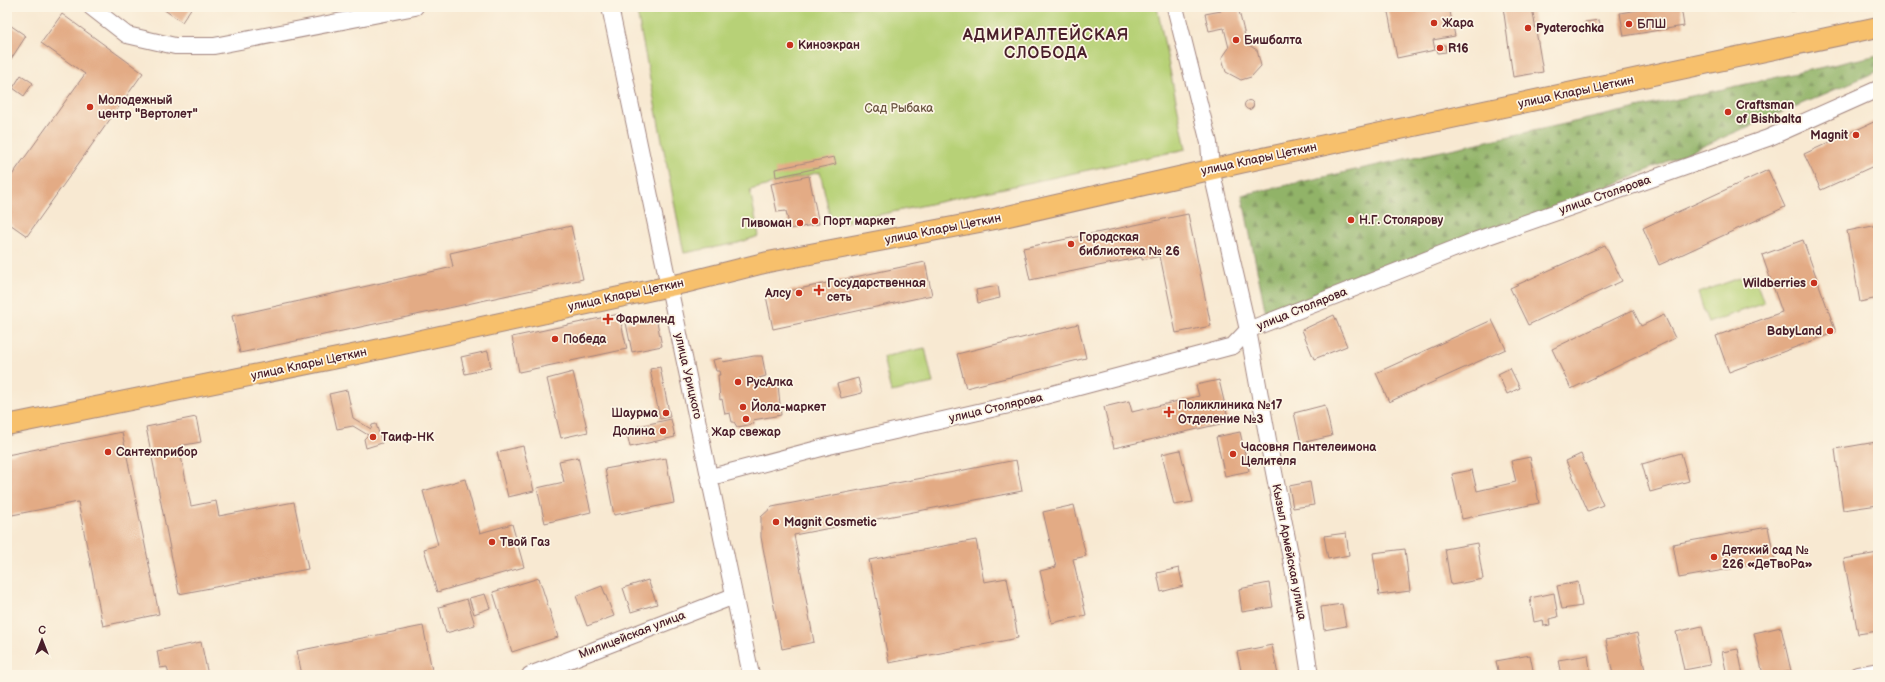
<svg xmlns="http://www.w3.org/2000/svg" width="1885" height="682" viewBox="0 0 1885 682" font-family="'Balsamiq Sans',sans-serif">
  <defs>
    <pattern id="forest-firs" width="22" height="20" patternUnits="userSpaceOnUse"><rect width="22" height="20" fill="#91b368"/><path d="M5 1l3.5 6h-7zM16 11l3.5 6h-7z" fill="#789156"/></pattern>
  </defs>
  <rect width="100%" height="100%" fill="#fcf5e5"/>
  <filter id="ink" filterUnits="userSpaceOnUse"><feTurbulence type="fractalNoise" baseFrequency=".025" numOctaves="2"/><feDisplacementMap in="SourceGraphic" scale="8" xChannelSelector="R" yChannelSelector="G"/><feConvolveMatrix kernelMatrix="1 2 1 2 8 2 1 2 1" color-interpolation-filters="sRGB"/></filter>
  <filter id="wash" filterUnits="userSpaceOnUse"><feTurbulence type="fractalNoise" baseFrequency=".012" numOctaves="4" result="noise"/><feDisplacementMap in="SourceGraphic" scale="16" xChannelSelector="R" yChannelSelector="G"/><feGaussianBlur stdDeviation="0.9" result="paint"/><feColorMatrix in="noise" values="0 0 0 0 0 0 0 0 0 0 0 0 0 0 0 0 0 1.4 0 .05"/><feComposite in="paint" operator="in"/></filter>
  <g filter="url(#wash)">
    <rect width="100%" height="100%" fill="#f8e9d2"/>
    <path fill="#b7d177" stroke="#807851" d="M636,7H1157L1186,149L832,225L820,172L750,190L759,236L738,243L684,253Z
      M1753,273L1764,303L1708,323L1698,293Z
      M925,348L933,383L891,392L883,357Z"/>
    <path fill="url(#forest-firs)" stroke="#6e694a" d="M1878,55V71L1517,226L1436,256L1266,314L1242,195Z"/>
    <g id="blocks">
      <path fill="#e3ab85" d="M160,7H192L182,22Z
        M1220,7H1238L1247,44L1257,50L1261,66L1251,77L1241,80L1226,72L1222,58L1229,48L1224,28L1209,31L1205,14L1221,11Z
        M1387,7H1413V10L1428,7H1449L1455,36L1433,40L1435,50L1397,58Z
        M1503,7H1532L1543,72L1513,77Z
        M1655,7H1681L1684,26L1624,36L1620,13Z
        M1790,7H1801L1802,10L1791,11Z
        M62,14L143,73L27,236L7,222V182L85,74L41,43Z
        M1599,20L1601,28L1587,31L1585,22Z
        M7,23L26,36L11,59L7,57Z
        M1445,45L1446,52L1438,53L1436,46Z
        M21,75L33,83L24,96L13,88Z
        M1244.5 105a4.5 4.5 0 1 1 9 0a4.5 4.5 0 1 1-9 0Z
        M1878,120V164L1821,190L1804,154Z
        M834,157L836,164L776,177L775,169Z
        M1768,170L1785,207L1659,265L1643,228Z
        M809,176L819,224L790,229L786,211L777,212L771,184Z
        M1188,214L1211,326L1176,333L1160,256L1142,260V257L1030,280L1023,248Z
        M1878,225V298L1860,302L1847,231Z
        M571,226L583,279L240,353L232,316L453,267L450,253Z
        M1803,240L1836,332L1729,372L1716,336L1782,312L1762,255Z
        M1605,245L1622,281L1528,325L1510,288Z
        M925,262L932,295L773,329L766,296Z
        M998,286L1000,298L978,303L976,290Z
        M1633,310L1641,326L1664,315L1675,338L1571,389L1552,349Z
        M619,314L627,349L519,372L512,337Z
        M1334,315L1347,346L1314,359L1302,330Z
        M656,317L662,346L632,352L626,323Z
        M1492,320L1506,349L1389,402L1376,373Z
        M1078,324L1086,358L966,388L957,354Z
        M488,351L491,368L465,374L461,357Z
        M754,356H762L766,376L759,378L760,386L775,383V385L778,384L781,415L753,420L754,424L737,427L734,422H732L730,413L725,414L722,399L720,400L718,375H720L719,371H716L713,360L722,358L723,362Z
        M660,367L670,417L660,419L650,369Z
        M1510,368L1520,388L1507,394L1498,374Z
        M573,372L588,432L561,438L547,379Z
        M858,378L862,393L841,398L837,384Z
        M1219,380L1229,422L1114,448L1104,407L1129,401L1132,412L1199,396L1196,385Z
        M347,390L353,418L371,429L372,425L376,424L382,443L366,448L364,439L368,435L353,426L337,429L329,394Z
        M1325,405L1332,436L1301,443L1294,413Z
        M196,417L201,442L179,446L191,506L216,501L219,516L294,502L308,569L179,594L146,427Z
        M671,419L675,437L630,447L626,429Z
        M122,432L159,614L103,626L78,502L7,516V455Z
        M1240,432L1249,471L1225,476L1216,437Z
        M1876,442L1878,457V505L1843,510L1835,449Z
        M523,446L534,491L508,497L497,452Z
        M1180,450L1193,502L1174,505L1162,454Z
        M1681,453L1689,481L1650,492L1642,464Z
        M1581,454L1603,505L1588,511L1566,461Z
        M578,457L591,512L545,523L537,488L564,482L559,461Z
        M1530,457L1539,503L1462,519L1452,474L1472,470L1477,491L1516,482L1511,461Z
        M666,458L674,503L614,515L605,469Z
        M1016,460L1022,491L794,535L814,642L782,649L761,537V517L772,507Z
        M465,479L480,533L512,524L524,567L437,592L424,549L438,545L423,491Z
        M1310,482L1314,505L1293,508L1289,486Z
        M1074,505L1086,556L1073,559L1086,615L1052,623L1040,571L1056,567L1043,512Z
        M1768,527L1775,561L1679,578L1673,544Z
        M1346,533L1349,555L1328,559L1324,536Z
        M976,540L984,582L1007,578L1018,638L889,663L869,560Z
        M1477,543L1483,579L1451,585L1445,549Z
        M1405,549L1410,591L1379,595L1373,553Z
        M1878,553V631L1858,634L1844,559Z
        M1179,568L1183,586L1161,592L1157,573Z
        M539,578L558,637L512,652L493,592Z
        M648,580L657,604L631,612L623,588Z
        M1578,582L1582,606L1562,609L1557,586Z
        M1269,583L1273,607L1242,612L1239,589Z
        M602,586L614,616L587,626L576,596Z
        M1554,593L1558,617L1549,619L1550,625L1544,626L1543,620L1534,622L1530,598Z
        M485,594L490,608L474,614L469,598Z
        M467,599L475,625L446,633L439,607Z
        M1342,604L1346,626L1324,630L1321,607Z
        M423,626L433,675H302L297,651Z
        M1702,626L1710,665L1684,670L1676,632Z
        M1781,627L1791,671L1772,675H1763L1754,633Z
        M1637,633L1646,675H1613L1606,640Z
        M201,642L208,675H169L167,667L160,668L157,651Z
        M1272,645L1278,675H1242L1237,652Z
        M1738,649L1743,675H1727L1722,652Z
        M1530,655L1534,675H1499L1496,661Z
        M1588,655L1591,675H1561L1558,660Z"/>
    </g>
  </g>
  <g filter="url(#ink)">
    <use href="#blocks" fill-opacity="0" stroke="#a1847e" stroke-width="1"/>
    <g fill="none" stroke-linecap="round" stroke-linejoin="round">
      <g stroke="#a1847e" stroke-width="18">
        <path id="minor" d="M91,7L127,35L175,46H214L415,7
          M610,7L751,675
          M1175,7L1209,143L1211,169L1248,330L1272,462L1294,574L1310,675
          M711,477L829,446L1026,401L1233,346L1248,330L1474,241L1768,138L1878,89
          M530,675L734,596
          M1857,675L1878,671"/>
      </g>
      <g stroke="#a1847e" stroke-width="22">
        <path id="major" d="M7,425L357,354L684,283L768,262L995,219L1240,163L1878,27"/>
      </g>
      <use href="#minor" stroke="#fff" stroke-width="16"/>
      <use href="#major" stroke="#f7c06c" stroke-width="20"/>
    </g>
  </g>
  <g fill="#c8321e" stroke="#fcf5e5" stroke-width="1.5">
    <circle cx="1434" cy="23" r="4"/>
    <circle cx="1629" cy="24" r="4"/>
    <circle cx="1528" cy="28" r="4"/>
    <circle cx="1236" cy="40" r="4"/>
    <circle cx="790" cy="45" r="4"/>
    <circle cx="1440" cy="48" r="4"/>
    <circle cx="90" cy="107" r="4"/>
    <circle cx="1728" cy="112" r="4"/>
    <circle cx="1856" cy="135" r="4"/>
    <circle cx="1351" cy="220" r="4"/>
    <circle cx="815" cy="221" r="4"/>
    <circle cx="800" cy="223" r="4"/>
    <circle cx="1071" cy="244" r="4"/>
    <circle cx="1814" cy="283" r="4"/>
    <path d="M817 284h4v4h4v4h-4v4h-4v-4h-4v-4h4z"/>
    <circle cx="799" cy="293" r="4"/>
    <path d="M606 313h4v4h4v4h-4v4h-4v-4h-4v-4h4z"/>
    <circle cx="1830" cy="331" r="4"/>
    <circle cx="555" cy="339" r="4"/>
    <circle cx="738" cy="382" r="4"/>
    <circle cx="743" cy="407" r="4"/>
    <path d="M1167 406h4v4h4v4h-4v4h-4v-4h-4v-4h4z"/>
    <circle cx="666" cy="413" r="4"/>
    <circle cx="746" cy="419" r="4"/>
    <circle cx="663" cy="431" r="4"/>
    <circle cx="373" cy="437" r="4"/>
    <circle cx="108" cy="452" r="4"/>
    <circle cx="1233" cy="454" r="4"/>
    <circle cx="776" cy="522" r="4"/>
    <circle cx="492" cy="542" r="4"/>
    <circle cx="1714" cy="557" r="4"/>
  </g>
  <g text-anchor="middle" dominant-baseline="central" stroke-width="3.5" stroke-linejoin="round" paint-order="stroke">
    <g font-size="12" font-weight="bold" fill="#4a1f2b" stroke="#fcf5e5" text-anchor="start">
      <text x="1442" y="23">Жара</text>
      <text x="1637" y="24">БПШ</text>
      <text x="1536" y="28">Pyaterochka</text>
      <text x="1244" y="40">Бишбалта</text>
      <text x="798" y="45">Киноэкран</text>
      <text x="1448" y="48">R16</text>
      <text x="98" y="100">Молодежный<tspan x="98" dy="14">центр "Вертолет"</tspan></text>
      <text x="1736" y="105">Craftsman<tspan x="1736" dy="14">of Bishbalta</tspan></text>
      <text x="1848" y="135" text-anchor="end">Magnit</text>
      <text x="1359" y="220">Н.Г. Столярову</text>
      <text x="823" y="221">Порт маркет</text>
      <text x="792" y="223" text-anchor="end">Пивоман</text>
      <text x="1079" y="237">Городская<tspan x="1079" dy="14">библиотека № 26</tspan></text>
      <text x="827" y="283">Государственная<tspan x="827" dy="14">сеть</tspan></text>
      <text x="1806" y="283" text-anchor="end">Wildberries</text>
      <text x="791" y="293" text-anchor="end">Алсу</text>
      <text x="616" y="319">Фармленд</text>
      <text x="1822" y="331" text-anchor="end">BabyLand</text>
      <text x="563" y="339">Победа</text>
      <text x="746" y="382">РусАлка</text>
      <text x="1178" y="405">Поликлиника №17<tspan x="1178" dy="14">Отделение №3</tspan></text>
      <text x="751" y="407">Йола-маркет</text>
      <text x="658" y="413" text-anchor="end">Шаурма</text>
      <text x="655" y="431" text-anchor="end">Долина</text>
      <text x="746" y="432" text-anchor="middle">Жар свежар</text>
      <text x="381" y="437">Таиф-НК</text>
      <text x="1241" y="447">Часовня Пантелеимона<tspan x="1241" dy="14">Целителя</tspan></text>
      <text x="116" y="452">Сантехприбор</text>
      <text x="784" y="522">Magnit Cosmetic</text>
      <text x="500" y="542">Твой Газ</text>
      <text x="1722" y="550">Детский сад №<tspan x="1722" dy="14">226 «ДеТвоРа»</tspan></text>
    </g>
    <g font-size="12" fill="#4a1f2b" stroke="#fcf5e5">
      <text transform="translate(1576 92) rotate(-12)">улица Клары Цеткин</text>
      <text transform="translate(1259 159) rotate(-12)">улица Клары Цеткин</text>
      <text transform="translate(1605 195) rotate(-19)">улица Столярова</text>
      <text transform="translate(943 229) rotate(-11)">улица Клары Цеткин</text>
      <text transform="translate(626 295) rotate(-12)">улица Клары Цеткин</text>
      <text transform="translate(1302 309) rotate(-22)">улица Столярова</text>
      <text transform="translate(309 364) rotate(-12)">улица Клары Цеткин</text>
      <text transform="translate(688 376) rotate(77)">улица Урицкого</text>
      <text transform="translate(996 408) rotate(-13)">улица Столярова</text>
      <text transform="translate(1289 552) rotate(79)">Кызыл Армейская улица</text>
      <text transform="translate(632 635) rotate(-21)">Милицейская улица</text>
    </g>
    <g font-size="12" fill="#6b5442" stroke="#fcf5e5">
      <text x="899" y="108">Сад Рыбака</text>
    </g>
    <g font-size="16" font-weight="bold" letter-spacing="1" fill="#4a1f2b" stroke="#fcf5e5">
      <text x="1046" y="35">АДМИРАЛТЕЙСКАЯ<tspan x="1046" dy="18">СЛОБОДА</tspan></text>
    </g>
  </g>
  <rect width="1885" height="682" fill="none" stroke="#fcf5e5" stroke-width="24"/>
  <g transform="translate(42 640)" stroke="#fcf5e5" stroke-width="3" paint-order="stroke">
  <path d="M0-3L7 15L0 10L-7 15Z" fill="#4a1f2b"/>
  <text y="-6" font-size="11" font-weight="bold" text-anchor="middle" fill="#4a1f2b">С</text>
  </g>
</svg>
